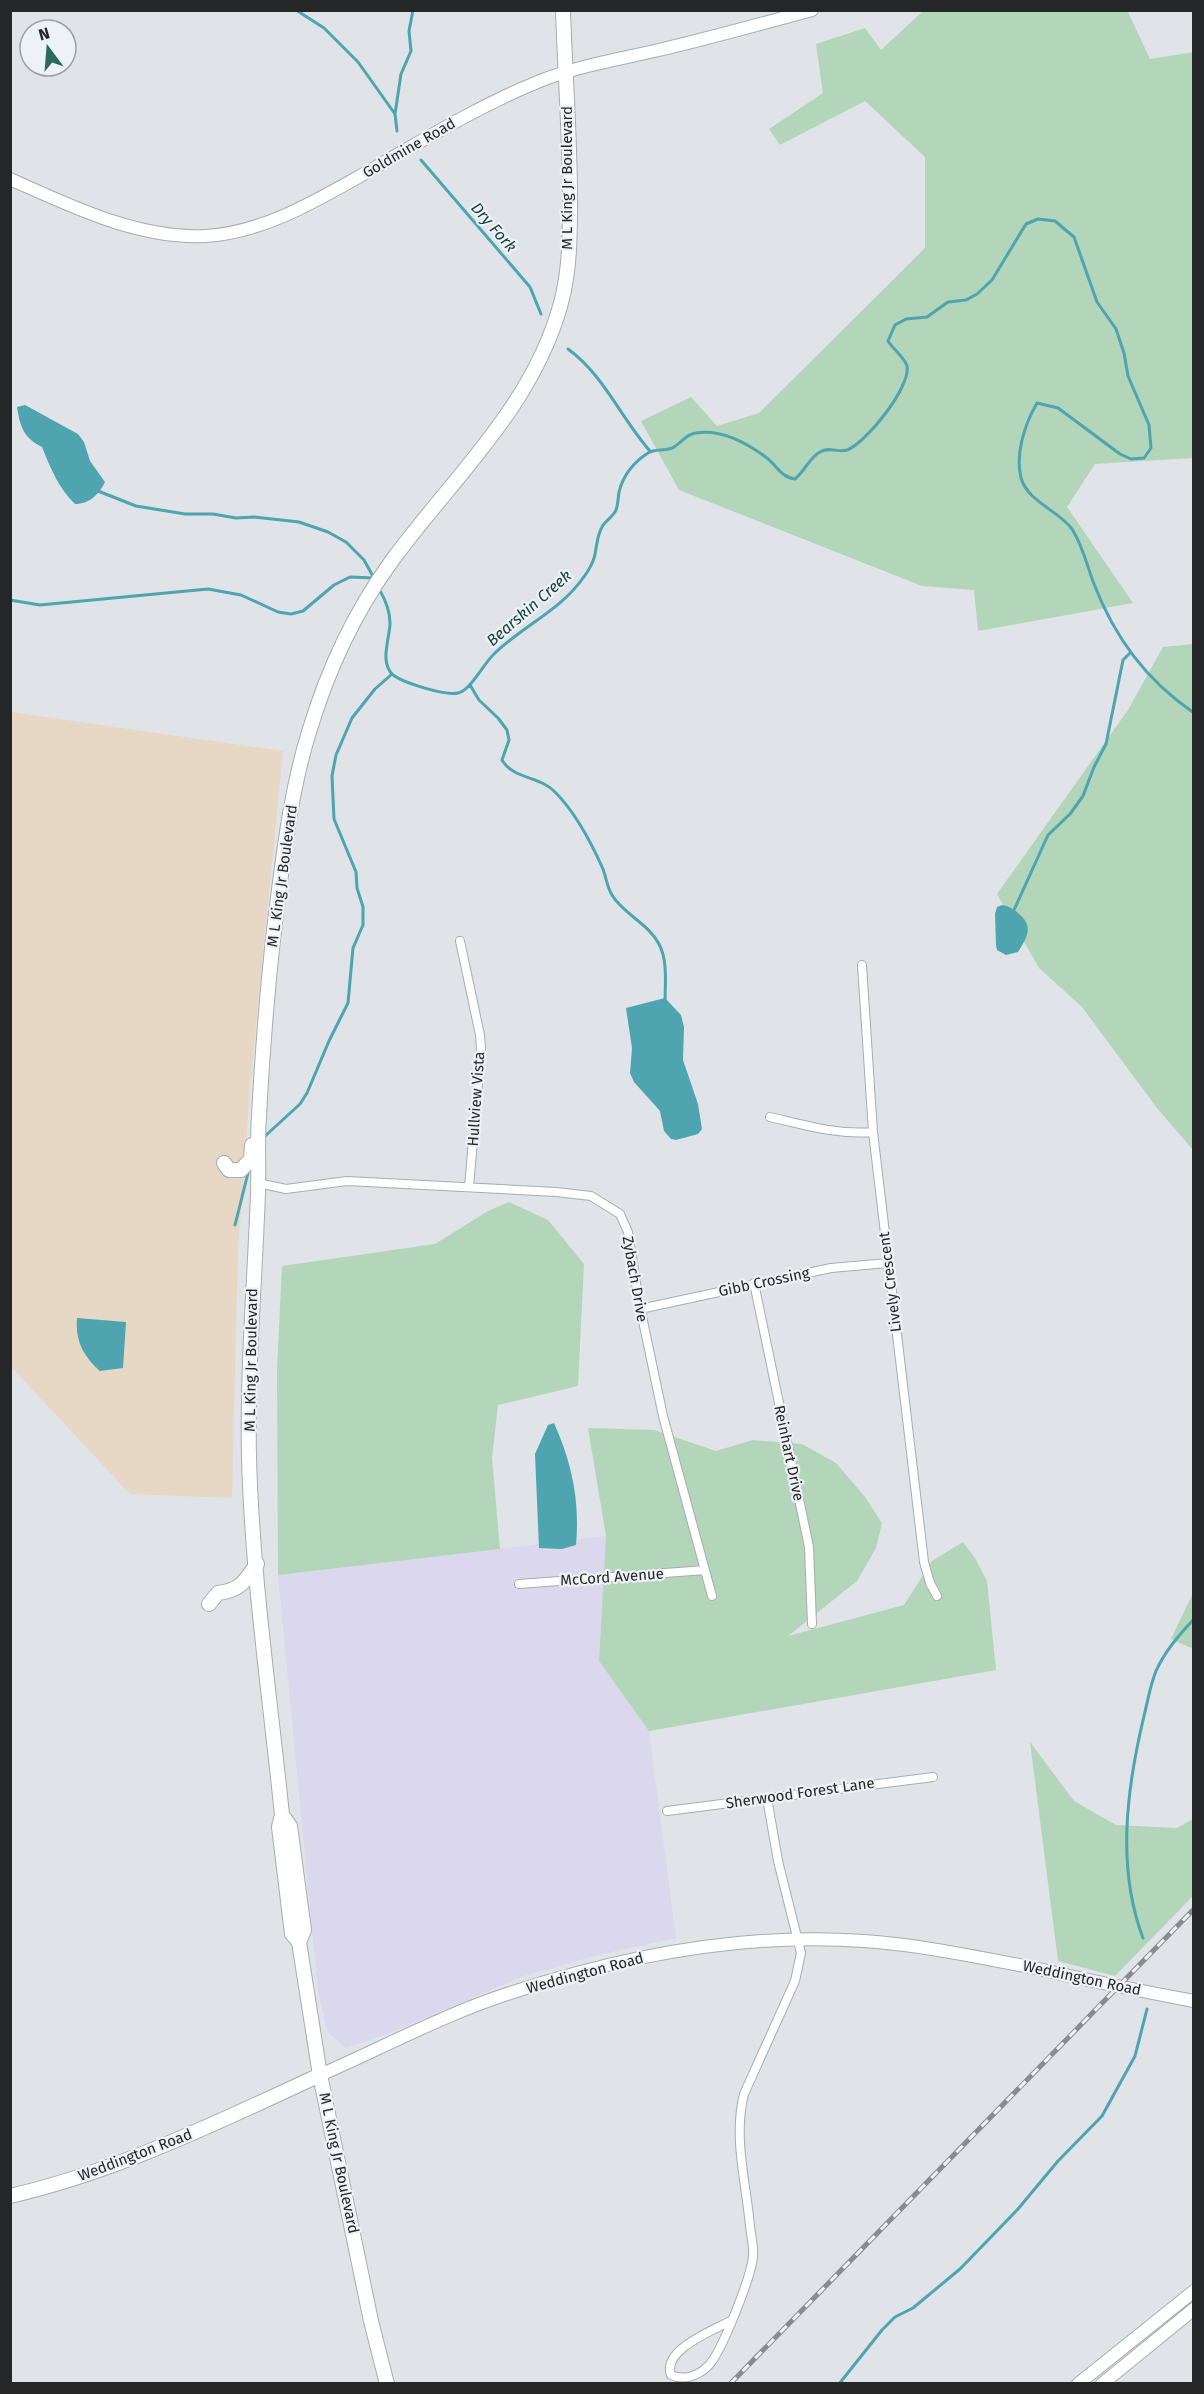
<svg xmlns="http://www.w3.org/2000/svg" width="1204" height="2394" viewBox="0 0 1204 2394" font-family="'Fira Sans',sans-serif">
  <rect width="100%" height="100%" fill="#e0e4e8"/>
  <path fill="#dbd7ec" d="M606,1536L599,1661L649,1731L676,1938L598,1955L524,1976L389,2033L346,2048L328,2033L318,1992L278,1575Z"/>
  <path fill="#e7d7c5" d="M11,712L283,751L251,1076L238,1251L232,1498L130,1494L11,1367Z"/>
  <path fill="#b3d5b9" d="M1127,10L1150,59L1194,52L1193,458L1095,464L1067,507L1133,603L978,631L974,590L922,586L679,490L641,421L691,397L717,426L759,413L925,248V157L865,101L780,145L769,129L823,93L816,44L865,28L881,50L923,11Z
    M1193,644V1150L1157,1108L1082,1007L1039,968L997,894L1128,710L1163,647Z
    M509,1202L548,1220L584,1264L578,1386L498,1405L492,1458L500,1549L278,1575L277,1369L282,1266L435,1244L488,1211Z
    M588,1428L654,1430L716,1451L753,1440L802,1444L836,1463L865,1497L882,1523L876,1548L857,1581L788,1636L904,1605L932,1561L963,1542L975,1558L987,1581L996,1670L649,1731L599,1661L606,1536Z
    M1193,1593L1194,1645L1191,1648L1171,1639Z
    M1030,1742L1074,1801L1116,1825L1177,1828L1193,1819V1896L1115,1976L1058,1961Z"/>
  <path fill="#4ea4af" d="M25,405L78,434L84,442L90,461L105,482C99,494 90,504 75,504C59,489 50,467 42,447C24,438 20,427 17,407Z
    M1002,905C1009,906 1014,909 1019,914C1034,926 1027,938 1018,952L1006,955L997,950L996,945L995,914L997,907Z
    M665,998L681,1015L684,1027L683,1060L698,1104L702,1129L698,1134L676,1140L671,1139L664,1131L660,1111L634,1082L630,1073L632,1048L626,1008Z
    M77,1318L126,1322L123,1368L100,1371C83,1356 75,1340 77,1318Z
    M554,1423C572,1463 580,1501 576,1545L562,1549L539,1548L535,1454L548,1425Z"/>
  <g fill="none" stroke-linecap="round" stroke-linejoin="round">
    <path stroke="#4ea4af" stroke-width="3" d="M296,10L324,28L358,62L395,114L397,131
      M395,114L401,74L411,51L409,31L413,10
      M421,160L530,287L541,314
      M568,349C603,374 621,418 650,451
      M98,491L136,506L185,514H213L236,518L254,517L299,522L328,532L346,542L364,560L375,580
      M379,589C385,599 390,610 390,623C390,638 379,662 393,675C404,683 445,696 458,693C470,691 484,663 494,654C521,627 561,610 583,578C588,572 594,561 595,554C597,545 597,536 602,527C605,521 613,517 616,510C618,505 618,498 619,492C623,476 634,462 648,453C655,448 666,452 674,447C681,443 686,434 696,433C721,429 747,443 767,458C776,465 782,478 795,479C805,471 809,458 820,452C829,446 838,453 847,450C866,443 911,387 907,366C905,358 893,349 888,341L895,325L906,319L927,317L948,302L966,300L977,294L992,280L1026,224L1038,219L1055,221L1074,237L1097,302L1116,329L1124,353L1128,376L1149,425L1151,448L1144,458L1131,459L1120,454L1058,408L1037,403C1025,424 1015,453 1021,478C1028,502 1058,510 1072,529C1083,546 1087,566 1094,584C1115,638 1146,680 1194,713
      M10,600L40,605L208,589L241,595L278,612L291,614L303,611L334,585L350,577L374,578
      M470,685L479,700L498,718L507,730L509,740L502,760C513,779 540,776 555,792C576,813 591,842 603,869C606,877 607,887 612,895C623,914 648,923 659,944C668,961 665,984 665,1003
      M1014,910L1048,835L1070,814L1083,796L1094,767L1106,744L1123,660L1130,653
      M264,1137L300,1104L307,1093L329,1041L348,1003L353,948L363,925V907L357,888L356,872L334,819L332,776L336,755L352,718L375,689L392,674
      M235,1225L249,1169
      M1143,1938C1116,1867 1127,1787 1144,1716C1148,1700 1150,1686 1156,1671C1165,1651 1179,1635 1194,1619
      M839,2384L882,2330L895,2317L913,2308L960,2269L1018,2209L1058,2161L1102,2116L1135,2056L1147,2009"/>
    <g stroke="#a7acaf" stroke-width="10">
      <path id="minor" d="M460,941L480,1035L481,1049L469,1187
        M862,965L873,1132L924,1562L930,1583L937,1596
        M770,1117C804,1125 837,1135 873,1132
        M258,1183L286,1189L347,1181L556,1192L591,1196L620,1214L628,1232L639,1302L663,1416L712,1596
        M754,1283L809,1547L812,1624
        M640,1309L831,1268L888,1263
        M519,1584L705,1570
        M667,1811L933,1777
        M730,2321C712,2331 662,2350 671,2375C684,2381 698,2376 708,2366C721,2354 751,2277 753,2257C754,2247 751,2236 750,2226C746,2182 733,2137 744,2094L795,1981L801,1953L778,1861L767,1798"/>
    </g>
    <g stroke="#a7acaf" stroke-width="14">
      <path id="secondary" d="M10,179C71,206 137,239 205,236C266,233 324,196 376,167C430,136 483,104 540,81C578,66 619,59 659,50C710,38 761,24 812,10
        M320,2075C382,2048 443,2015 507,1994C622,1956 742,1932 864,1941C921,1945 978,1957 1034,1968C1087,1980 1140,1991 1194,2001
        M1078,2384L1194,2291
        M1102,2384L1194,2309"/>
    </g>
    <g stroke="#a7acaf" stroke-width="16">
      <path id="primary" d="M224,1163L229,1170H241L251,1159L252,1145
        M209,1604L218,1593C241,1590 244,1582 257,1564
        M282,1815L290,1826L304,1930L299,1942L320,2075L371,2321L387,2384
        M299,1942L292,1934L279,1827L282,1815C270,1697 252,1575 249,1457C247,1368 255,1280 258,1192C259,1167 257,1141 259,1116C263,1041 269,965 279,890C286,836 293,784 309,732C327,672 354,613 391,562C452,478 533,407 561,303C570,270 570,234 570,200C570,136 565,74 563,10
        M10,2196C119,2171 220,2121 320,2075"/>
    </g>
    <use href="#minor" stroke="#fff" stroke-width="8"/>
    <use href="#secondary" stroke="#fff" stroke-width="12"/>
    <use href="#primary" stroke="#fff" stroke-width="14"/>
    <g stroke="#898c8f" stroke-width="5">
      <path id="rail" d="M730,2384L1194,1909"/>
    </g>
    <use href="#rail" stroke="#edf2f6" stroke-width="3" stroke-dasharray="9" stroke-linecap="butt"/>
  </g>
  <g text-anchor="middle" dominant-baseline="central" stroke-width="4.5" stroke-linejoin="round" paint-order="stroke">
    <g font-size="15" fill="#242627" stroke="#edf2f6">
      <text transform="translate(409 148) rotate(-30)">Goldmine Road</text>
      <text transform="translate(567 178) rotate(-90)">M L King Jr Boulevard</text>
      <text transform="translate(282 876) rotate(-82)">M L King Jr Boulevard</text>
      <text transform="translate(476 1099) rotate(-86)">Hullview Vista</text>
      <text transform="translate(635 1279) rotate(80)">Zybach Drive</text>
      <text transform="translate(764 1282) rotate(-12)">Gibb Crossing</text>
      <text transform="translate(890 1282) rotate(-97)">Lively Crescent</text>
      <text transform="translate(251 1360) rotate(-89)">M L King Jr Boulevard</text>
      <text transform="translate(789 1453) rotate(78)">Reinhart Drive</text>
      <text transform="translate(612 1577) rotate(-4)">McCord Avenue</text>
      <text transform="translate(800 1793) rotate(-8)">Sherwood Forest Lane</text>
      <text transform="translate(585 1973) rotate(-15)">Weddington Road</text>
      <text transform="translate(1082 1978) rotate(12)">Weddington Road</text>
      <text transform="translate(135 2155) rotate(-21)">Weddington Road</text>
      <text transform="translate(339 2163) rotate(78)">M L King Jr Boulevard</text>
    </g>
    <g font-size="16" font-style="italic" fill="#133c41" stroke="#edf2f6">
      <text transform="translate(494 227) rotate(49)">Dry Fork</text>
      <text transform="translate(529 608) rotate(-41)">Bearskin Creek</text>
    </g>
  </g>
  <rect width="1204" height="2394" fill="none" stroke="#242627" stroke-width="24"/>
  <g transform="translate(48 48) rotate(344)"><circle r="28" fill="#edf2f6" stroke="#9da0a3" stroke-width="1.5"/>
  <path d="M0-4.5L10 22L0 15L-10 22Z" fill="#2a6a58"/>
  <text y="-9" font-size="16" font-weight="bold" text-anchor="middle" fill="#242627">N</text>
  </g>
</svg>
